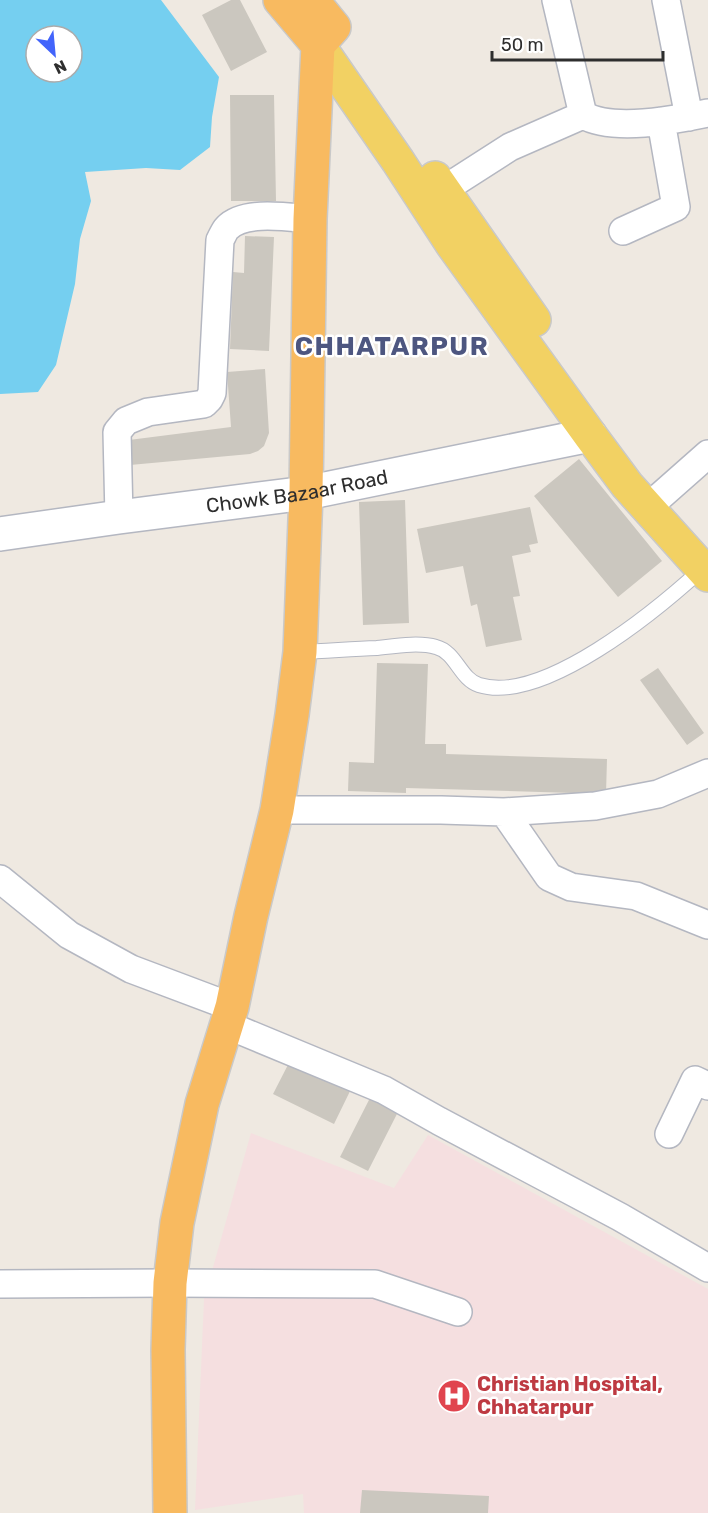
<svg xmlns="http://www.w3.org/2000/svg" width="708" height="1513" viewBox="0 0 708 1513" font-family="Rubik,sans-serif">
  <rect width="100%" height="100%" fill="#efe9e1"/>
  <path fill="#f5dfe0" d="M251,1133L394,1188L428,1135L708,1289V1513H304L303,1494L195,1510L204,1299Z"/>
  <path fill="#75cff0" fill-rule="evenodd" d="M0,0H161L219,77L212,117L210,147L180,170L146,168L85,172L91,201L80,239L75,284L56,365L38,392L0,394ZM36,36H72V72H36Z"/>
  <path fill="#cbc7bf" d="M231,0H240L267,52L231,71L202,15Z
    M230,95H274L276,201H231Z
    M245,236L274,237L269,351L230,349L233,272L244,273Z
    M265,369L269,433L264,446L258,451L250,454L130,465L129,440L231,427L227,372Z
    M579,459L662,561L618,597L534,496Z
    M405,500L409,623L363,625L359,502Z
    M530,507L538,543L529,545L531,552L512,556L520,596L513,597L522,640L486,647L477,604L471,606L463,566L426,573L417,529Z
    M377,663L428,664L425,744H446V754L607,759L606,794L406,788V793L348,791L349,762L374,763Z
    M658,668L704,733L687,745L640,680Z
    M293,1055L353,1085L334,1124L273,1094Z
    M372,1094L400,1108L368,1171L340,1157Z
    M362,1490L489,1496L488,1513H360Z"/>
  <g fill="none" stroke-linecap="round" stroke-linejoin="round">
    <g stroke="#b4b7c1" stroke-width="16">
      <path id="service" d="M300,652C326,651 351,649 377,648C395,646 419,642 436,647C456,652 460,679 479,685C543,705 657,610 702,569"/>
    </g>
    <g stroke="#b4b7c1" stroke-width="30">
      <path id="minor" d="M556,0L583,115C613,132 675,120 708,113
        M666,0L689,117
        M443,190L510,147L583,115
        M623,231L676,207L661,121
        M648,507L708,454
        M119,517L117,432L126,421L148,412L204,404L209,399L212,393L220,240C222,237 224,231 227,228C244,210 287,217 310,219
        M277,810H441L504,812L549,877L571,887L636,896L708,925
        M504,812L595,806L658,794L708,773
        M0,879L69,935L131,969L232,1007
        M227,1025L384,1090L439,1121L620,1217L708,1268
        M669,1134L695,1080L708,1086
        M0,1284L170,1283L375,1284L458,1312"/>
    </g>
    <g stroke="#b4b7c1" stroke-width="36">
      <g id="secondary">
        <path id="s1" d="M0,534L119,517L306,493L590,435"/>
      </g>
    </g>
    <g stroke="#c9c9c9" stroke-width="36">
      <path id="primary" d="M318,45L398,161L452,244L590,435L627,485L708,575
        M435,178L534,320"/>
    </g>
    <g stroke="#c9c9c9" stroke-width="36">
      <path id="trunk" d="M280,0L318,45
        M170,1513L168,1350L170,1283L177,1223L202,1104L232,1007L251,916L277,810L292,715L300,652L306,493L310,219L318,45L334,27L312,0"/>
    </g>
    <use href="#service" stroke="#fff" stroke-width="14"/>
    <use href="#minor" stroke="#fff" stroke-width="27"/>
    <use href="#secondary" stroke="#fff" stroke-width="33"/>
    <use href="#primary" stroke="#f2d163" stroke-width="33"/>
    <use href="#trunk" stroke="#f8ba60" stroke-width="33"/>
  </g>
  <defs>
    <g id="hospital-disc" transform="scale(1.725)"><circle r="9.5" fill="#e0444e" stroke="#fff"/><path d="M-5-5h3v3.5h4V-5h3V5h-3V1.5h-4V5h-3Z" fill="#fff"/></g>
  </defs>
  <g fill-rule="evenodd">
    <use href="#hospital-disc" x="454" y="1396"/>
  </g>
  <g text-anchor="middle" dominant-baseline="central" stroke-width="5" stroke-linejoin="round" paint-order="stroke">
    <g font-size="20" fill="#2e2e2e" stroke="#fff">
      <text stroke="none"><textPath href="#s1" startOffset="300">Chowk Bazaar Road</textPath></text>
    </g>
    <g font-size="20" font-weight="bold" fill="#be3a42" stroke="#fff" text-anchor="start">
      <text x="477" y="1384">Christian Hospital,<tspan x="477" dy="23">Chhatarpur</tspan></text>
    </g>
    <g font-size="26" font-weight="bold" letter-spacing="1.5" fill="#4d5680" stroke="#fff">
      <text x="392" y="346">CHHATARPUR</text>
    </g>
  </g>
  <g transform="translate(54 54) rotate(154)"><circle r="28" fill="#ffffff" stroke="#ababab" stroke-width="1.5"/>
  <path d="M0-4.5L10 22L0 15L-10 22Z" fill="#4264fb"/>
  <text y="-9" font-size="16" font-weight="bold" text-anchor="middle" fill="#2e2e2e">N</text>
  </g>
  <path d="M492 51v9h171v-9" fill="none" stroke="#2e2e2e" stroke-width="3"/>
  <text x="501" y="51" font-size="18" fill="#2e2e2e" stroke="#ffffff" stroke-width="4.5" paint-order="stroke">50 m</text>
</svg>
